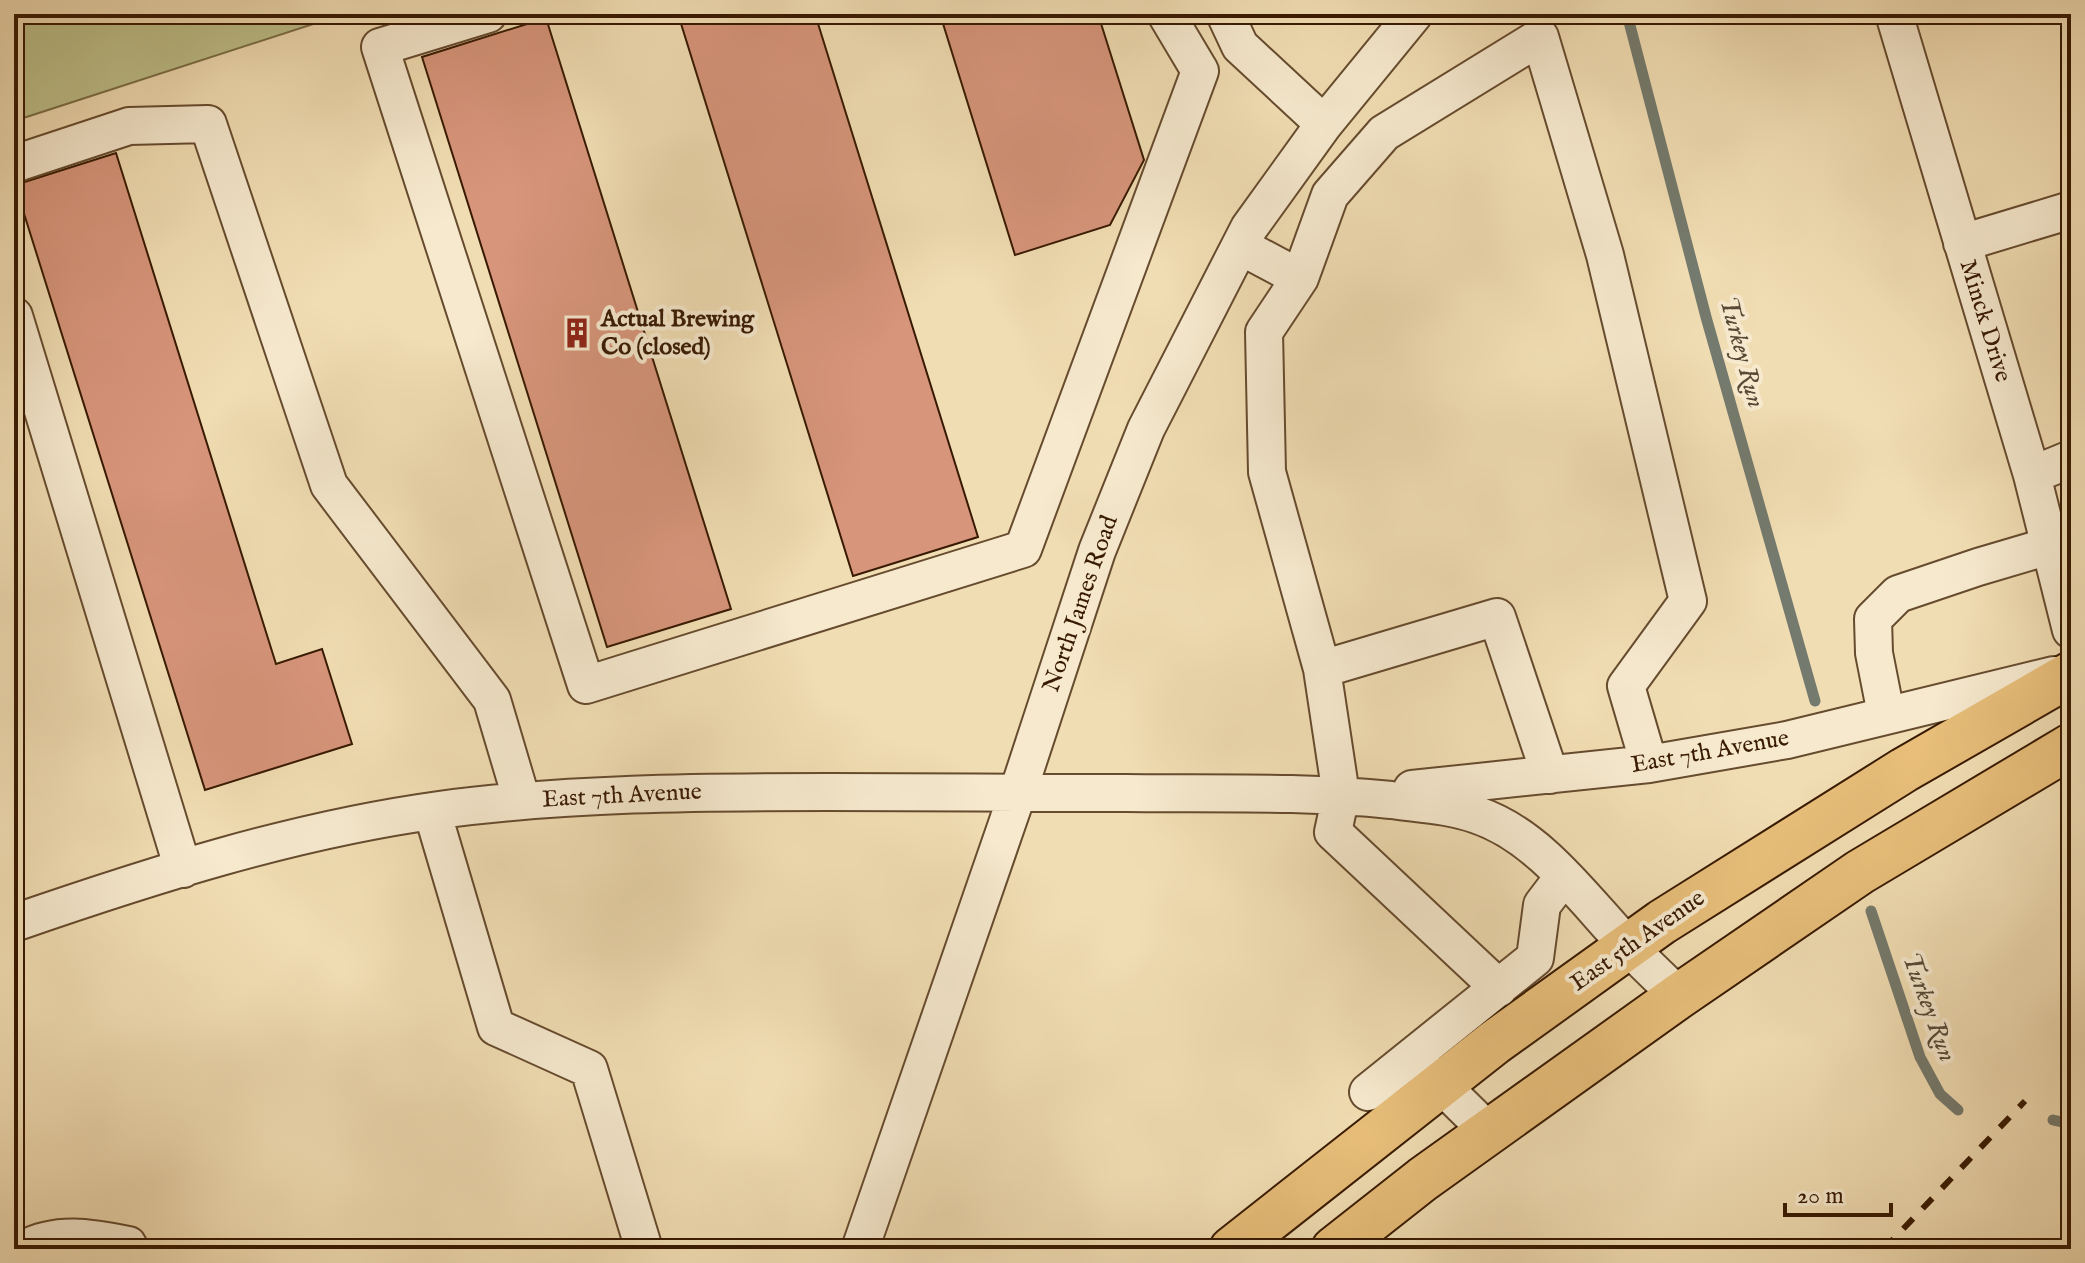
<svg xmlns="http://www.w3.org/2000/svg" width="2085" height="1263" viewBox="0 0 2085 1263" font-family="'IM FELL English',serif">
  <rect width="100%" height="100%" fill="#f1ddb3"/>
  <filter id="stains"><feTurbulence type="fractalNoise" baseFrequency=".0025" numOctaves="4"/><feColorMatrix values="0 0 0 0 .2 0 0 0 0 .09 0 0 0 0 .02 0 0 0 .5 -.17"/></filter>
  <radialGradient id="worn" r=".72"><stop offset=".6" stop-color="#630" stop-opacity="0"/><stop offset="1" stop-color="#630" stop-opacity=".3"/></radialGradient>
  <path fill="#bec08a" stroke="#7b6d46" stroke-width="2" d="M14,14H344L14,121Z"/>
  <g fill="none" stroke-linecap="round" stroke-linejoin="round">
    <path stroke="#747a6d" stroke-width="11" d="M1627,14L1706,317L1815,701
      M1871,911L1920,1057L1940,1094L1958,1110
      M2053,1120L2071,1124"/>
  </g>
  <path fill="#d7957b" stroke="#381a02" stroke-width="2" d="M678,14H815L978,537L853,576Z
    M940,14H1098L1144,160L1110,225L1015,255Z
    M546,18L731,609L607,647L422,57Z
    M116,153L276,664L322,649L352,744L205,790L15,185Z"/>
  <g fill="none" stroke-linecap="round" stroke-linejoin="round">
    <g stroke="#664b2e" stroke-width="40">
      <path id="minor" d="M488,14L380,47L586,685L1023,549L1200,71L1166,14
        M1225,14L1240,46L1324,124
        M1894,14L2032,475L2071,630
        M14,164L129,126L208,124L329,485L492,700L522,801
        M1962,243L2071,210
        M1240,246L1300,278
        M14,316L183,869
        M2032,475L2071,459
        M1322,669L1497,617L1550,775
        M1886,714L1874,653L1873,619L1898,594L1978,567L2049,546
        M1412,789L1649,764L1787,740L2054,675
        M432,811L496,1027L589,1069L644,1249
        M14,923C153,875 294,830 439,810C568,793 697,792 827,792C927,793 1026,792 1126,793C1214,794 1303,791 1391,800C1420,804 1449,805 1477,815C1540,836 1585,901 1629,947C1645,964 1662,980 1679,996
        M1499,988L1333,832L1341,795L1322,669L1267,472L1264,332L1300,278L1330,195L1384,133L1540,37L1605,255L1688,601L1626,686L1649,764
        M1422,1066L1489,1132
        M1368,1092L1535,958L1542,905L1564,876
        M24,1249C58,1231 92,1238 128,1245L130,1249
        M860,1249L1018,792L1097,551L1146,429L1249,228L1324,124L1414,14"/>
    </g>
    <g stroke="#381a02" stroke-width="48">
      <path id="major" d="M1232,1249L1495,1042L1662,922L1904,770L2071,674
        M1334,1249L1423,1179L1679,996L1860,872L2071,746"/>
    </g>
    <use href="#minor" stroke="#f6e9ce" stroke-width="36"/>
    <use href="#major" stroke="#e8be7a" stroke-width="44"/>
    <path stroke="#381a02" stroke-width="6" stroke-dasharray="14 14" stroke-linecap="butt" d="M1884,1249L2025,1101"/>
  </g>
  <defs>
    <g id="building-bare" transform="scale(2.4)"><path d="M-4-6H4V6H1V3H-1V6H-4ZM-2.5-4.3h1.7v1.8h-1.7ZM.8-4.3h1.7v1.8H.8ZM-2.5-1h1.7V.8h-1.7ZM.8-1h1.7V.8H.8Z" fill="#8f2418" stroke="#f6e9ce" stroke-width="2.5" paint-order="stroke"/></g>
  </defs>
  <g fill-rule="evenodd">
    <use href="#building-bare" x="577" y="333"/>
  </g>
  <g text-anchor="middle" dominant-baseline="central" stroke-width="8" stroke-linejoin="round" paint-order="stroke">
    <g font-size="24" font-weight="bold" fill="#381a02" stroke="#f6e9ce" text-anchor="start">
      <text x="601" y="319">Actual Brewing<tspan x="601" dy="28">Co (closed)</tspan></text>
    </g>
    <g font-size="24" fill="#381a02" stroke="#f6e9ce">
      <text transform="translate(1985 321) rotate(73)">Minck Drive</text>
      <text transform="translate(1081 604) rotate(-71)">North James Road</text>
      <text transform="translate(1710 752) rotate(-10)">East 7th Avenue</text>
      <text transform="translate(622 796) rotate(-3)">East 7th Avenue</text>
      <text transform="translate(1638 941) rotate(-35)">East 5th Avenue</text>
    </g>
    <g font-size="26" font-style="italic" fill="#564a37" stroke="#f6e9ce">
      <text transform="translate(1742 352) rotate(75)">Turkey Run</text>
      <text transform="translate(1929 1007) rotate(70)">Turkey Run</text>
    </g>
  </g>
  <rect width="2085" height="1263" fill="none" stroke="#f1ddb3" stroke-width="48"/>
  <rect x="16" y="16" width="2053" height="1231" fill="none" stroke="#381a02" stroke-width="4"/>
  <rect x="24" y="24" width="2037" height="1215" fill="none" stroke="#381a02" stroke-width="2"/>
  <path d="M1785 1203v12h106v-12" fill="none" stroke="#381a02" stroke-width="4"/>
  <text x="1797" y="1203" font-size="24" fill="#381a02" stroke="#f6e9ce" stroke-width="6" paint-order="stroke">20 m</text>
  <rect width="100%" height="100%" filter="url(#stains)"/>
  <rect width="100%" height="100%" fill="url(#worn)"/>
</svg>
